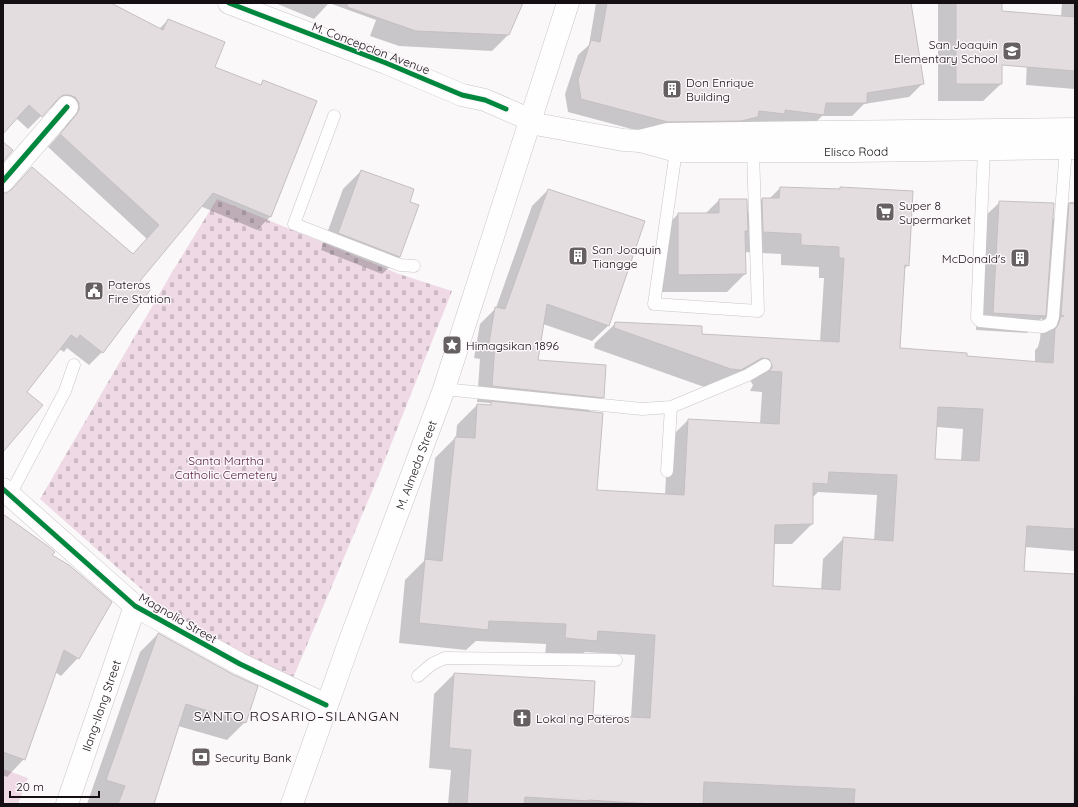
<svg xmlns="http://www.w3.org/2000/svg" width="1078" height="807" viewBox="0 0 1078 807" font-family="Quicksand,sans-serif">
  <defs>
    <pattern id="cemetery-stones" width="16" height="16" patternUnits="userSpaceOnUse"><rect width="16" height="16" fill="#eed9e5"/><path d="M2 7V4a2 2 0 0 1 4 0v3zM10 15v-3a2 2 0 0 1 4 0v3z" fill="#cbb9c3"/></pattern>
  </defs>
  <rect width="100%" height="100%" fill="#fbf8fa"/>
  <path fill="url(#cemetery-stones)" d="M217,199L399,274L452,291L376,482L293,678L229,649L164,609L40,499L171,274Z"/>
  <path fill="#eed9e5" d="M3,769L28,778L18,804H3Z"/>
  <path fill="#0003" fill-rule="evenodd" d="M3,3H108L159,29L168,20L213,68L259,86L263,81L316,102L270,217L257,230L200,206L139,281L102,352L89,365L67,348L64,352L59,349L3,408V194L9,193L32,168L133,254L147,239L48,147L64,129L67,124L56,108H49L28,129L16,118L3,133Z
    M275,3H522L508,35L492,51L399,46L370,36L376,20L329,3L314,19Z
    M596,3H910L923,83L909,97L864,104L852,116H822L810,128L654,135L568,112L565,94L578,55L589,45Z
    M938,3H1001V84L983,101H938Z
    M1062,3H1075V89L1026,85L1028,33L1061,17Z
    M361,171L409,202L400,257L382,274L321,250L343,189Z
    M780,188L839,190L841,188L908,265L903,270L899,349L966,357L1035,362V350L1038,347L1040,339L1042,318L1027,333L976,330L982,219L1000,202L1052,220L1070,202H1075V550L1074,551L1025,547L1023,572L1075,575V690L1073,804H448L451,770L429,768L434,694L454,674L592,716L631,718L635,655L585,652L576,661L545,658L546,644L476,641L466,650L399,643L405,580L424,561L435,458L456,437L457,425L477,405L489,406L491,403L477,402L480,359L474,358L480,324L496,308L532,206L548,190L608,326L592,341L543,324L537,361L603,397L588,412L596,491L665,495L668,440L688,420L760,424L762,392L750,391L753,385L749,379L710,389L594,348L595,343L616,323L701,334L820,342L824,278H819V267L781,265V254L744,252L745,274L727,292H661V232L678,214H705L719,200H746V215L762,199H769ZM936,427L963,429L961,461L934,460ZM818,492L877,495L874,541L844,538L823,559L821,590L772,587L773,544H792L812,524V498Z
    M3,523L51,555L78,658L61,676L55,672L24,759L7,777L3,775Z
    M158,634L245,722L227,740L178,726L153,804H87L140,652Z"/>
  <path fill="#e3dde0" stroke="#c5bfc2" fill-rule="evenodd" d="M3,3H111L163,30L168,19L225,42L215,67L261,85L263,80L317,101L271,217L213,193L140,281L151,289L103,353L80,335L77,339L71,335L27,392L43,405L3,452V193H7L12,189L32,167L133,254L159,225L60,134L76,115L79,110V103L75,97L69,95H63L58,99L42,117L29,105L3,134Z
    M348,3H523L509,35L416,31L347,7Z
    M607,3H911L924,84L867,93V103H826L824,115L785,110V114L759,111L758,117L741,121L668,122L581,99L578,80L591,40L600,42Z
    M956,3H1002V11L1075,17V71L1002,65V84H956Z
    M3,142L13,150L3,162Z
    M361,170L414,189L410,202L419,205L400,257L338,233Z
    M780,187L840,189V187L913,191L909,266L905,265L900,348L967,353V356L1053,363L1055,329L1058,325L1061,316H1064H1061L1069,203L1075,204V529L1027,526L1024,571L1075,574L1074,804H854L855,789L704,782L703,804H653L588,800V801L525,797L524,804H467L471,750L449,748L454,673L595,681L593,715L650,718L655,635L598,631L597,641L565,638L566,624L489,621L488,630L419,623L425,559L442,561L455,437L475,438L477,404L491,405V401L603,413L597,490L684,495L688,419L779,424L782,372L769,371L772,368V365L769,359L762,358L741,370L731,369L614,328L615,322L702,326V334L839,342L844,258H839V247L801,245V234L763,232L762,198H779ZM938,407L983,409L979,461L935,459ZM829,472L897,475L893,541L843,537L840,590L773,586L775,525L813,524V483L828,484Z
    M548,189L645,221L609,326L547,304L538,360L606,365L604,398L492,386L495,344L489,343L495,307L505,309Z
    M719,199H747L748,231H745L746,274L678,275V213H719Z
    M999,201L1054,203L1046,316L993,313Z
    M3,514L49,547L55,552L52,555L69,565L112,602L79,659L64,650L25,760L3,752Z
    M158,633L234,675L258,686L246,723L186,704L154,804H118L125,786L106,780Z"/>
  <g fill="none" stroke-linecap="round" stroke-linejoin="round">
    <g stroke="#cac5c8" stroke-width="13">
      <path id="service" d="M334,116L294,224L400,265L414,266
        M984,150L977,318L980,321L1043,327L1051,323L1053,317L1066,148
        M676,151L654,304L758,311L753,151
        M444,389L642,409L671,407L667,471
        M671,407L748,375L765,365
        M10,495L65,391L74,365
        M418,676L432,664L445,658L616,660"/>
    </g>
    <g stroke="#cac5c8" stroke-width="23">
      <g id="minor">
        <path d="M3,181L67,107"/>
        <path d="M3,489L135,606L240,664L326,705"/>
        <path id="s1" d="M67,804L135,606"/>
      </g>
    </g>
    <g stroke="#cac5c8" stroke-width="23">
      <g id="secondary">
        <path d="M229,3L386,63L462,95L485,100L524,117L530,123"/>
        <path id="s2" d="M530,123L623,140L640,141L676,151H854L1075,148"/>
        <path d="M640,141L668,134L1075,129"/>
        <path id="s3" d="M292,804L349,643L444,389L568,3"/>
      </g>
    </g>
    <use href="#service" stroke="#fefefe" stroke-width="12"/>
    <use href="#minor" stroke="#fefefe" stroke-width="22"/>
    <use href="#secondary" stroke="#fefefe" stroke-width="22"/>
    <g stroke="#fcf7fa" stroke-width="8">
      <path id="cycleway" d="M229,3L386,63L462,95L485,100L506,109
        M3,181L67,107
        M3,489L135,606L240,664L326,705"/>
    </g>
    <use href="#cycleway" stroke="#00873e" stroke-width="5"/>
  </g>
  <defs>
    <g id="school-square" transform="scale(1)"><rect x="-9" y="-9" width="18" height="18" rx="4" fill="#666063" stroke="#fcf7fa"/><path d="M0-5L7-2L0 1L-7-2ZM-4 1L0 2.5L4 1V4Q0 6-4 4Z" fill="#fff"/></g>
    <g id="building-square" transform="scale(1)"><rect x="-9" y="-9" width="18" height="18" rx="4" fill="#666063" stroke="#fcf7fa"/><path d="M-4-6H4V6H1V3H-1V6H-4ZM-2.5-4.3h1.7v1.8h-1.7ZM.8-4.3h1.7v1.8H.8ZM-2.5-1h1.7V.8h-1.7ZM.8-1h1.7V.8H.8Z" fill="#fff"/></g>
    <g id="supermarket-square" transform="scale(1)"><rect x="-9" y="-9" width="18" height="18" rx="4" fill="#666063" stroke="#fcf7fa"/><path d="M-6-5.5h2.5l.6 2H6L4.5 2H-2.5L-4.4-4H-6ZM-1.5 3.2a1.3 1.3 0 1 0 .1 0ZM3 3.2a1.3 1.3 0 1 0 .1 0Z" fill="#fff"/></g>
    <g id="civic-square" transform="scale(1)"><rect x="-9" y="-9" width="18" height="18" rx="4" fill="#666063" stroke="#fcf7fa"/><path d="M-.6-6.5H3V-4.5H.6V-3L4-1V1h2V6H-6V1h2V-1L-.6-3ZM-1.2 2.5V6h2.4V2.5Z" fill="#fff"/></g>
    <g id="sight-square" transform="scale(1)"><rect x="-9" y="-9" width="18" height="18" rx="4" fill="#666063" stroke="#fcf7fa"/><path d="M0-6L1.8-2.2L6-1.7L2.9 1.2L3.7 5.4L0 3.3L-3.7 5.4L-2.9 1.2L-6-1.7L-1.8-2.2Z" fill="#fff"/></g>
    <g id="church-square" transform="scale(1)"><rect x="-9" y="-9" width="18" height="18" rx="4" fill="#666063" stroke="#fcf7fa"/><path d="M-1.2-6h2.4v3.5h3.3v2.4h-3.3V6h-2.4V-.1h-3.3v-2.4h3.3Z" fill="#fff"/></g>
    <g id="bank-square" transform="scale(1)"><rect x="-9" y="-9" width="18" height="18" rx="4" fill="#666063" stroke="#fcf7fa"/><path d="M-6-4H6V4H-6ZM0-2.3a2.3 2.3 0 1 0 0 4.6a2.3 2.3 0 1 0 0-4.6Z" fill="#fff"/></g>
  </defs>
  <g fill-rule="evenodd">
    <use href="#school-square" x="1012" y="51"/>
    <use href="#building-square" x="672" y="89"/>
    <use href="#supermarket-square" x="885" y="212"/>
    <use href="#building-square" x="578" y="256"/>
    <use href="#building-square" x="1020" y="258"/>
    <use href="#civic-square" x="94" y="291"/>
    <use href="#sight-square" x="452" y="345"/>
    <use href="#church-square" x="522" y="718"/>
    <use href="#bank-square" x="201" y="757"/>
  </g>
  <g text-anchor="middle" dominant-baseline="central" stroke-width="3" stroke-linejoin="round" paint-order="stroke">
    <g font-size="12" fill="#150e12" stroke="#fcf7fa" text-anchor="start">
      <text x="998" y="44" text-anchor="end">San Joaquin<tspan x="998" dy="14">Elementary School</tspan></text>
      <text x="686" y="82">Don Enrique<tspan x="686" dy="14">Building</tspan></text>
      <text x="899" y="205">Super 8<tspan x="899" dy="14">Supermarket</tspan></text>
      <text x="592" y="249">San Joaquin<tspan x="592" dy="14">Tiangge</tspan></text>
      <text x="1006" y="258" text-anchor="end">McDonald's</text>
      <text x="108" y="284">Pateros<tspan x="108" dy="14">Fire Station</tspan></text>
      <text x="466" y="345">Himagsikan 1896</text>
      <text x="536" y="718">Lokal ng Pateros</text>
      <text x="215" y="757">Security Bank</text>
    </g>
    <g font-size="12" fill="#150e12" stroke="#fcf7fa">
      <text transform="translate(371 48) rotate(21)">M. Concepcion Avenue</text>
      <text stroke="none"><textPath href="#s2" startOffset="329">Elisco Road</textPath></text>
      <text stroke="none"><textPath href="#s3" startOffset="361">M. Almeda Street</textPath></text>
      <text transform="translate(178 618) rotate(30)">Magnolia Street</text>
      <text stroke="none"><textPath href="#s1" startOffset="104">Ilang-Ilang Street</textPath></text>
    </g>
    <g font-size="12" fill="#592144" stroke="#fcf7fa">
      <text x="226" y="460">Santa Martha<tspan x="226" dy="14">Catholic Cemetery</tspan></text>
    </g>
    <g font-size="14" letter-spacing="1" fill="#150e12" stroke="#fcf7fa">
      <text x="297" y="716">SANTO ROSARIO–SILANGAN</text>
    </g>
  </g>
  <rect width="1078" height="807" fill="none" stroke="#150e12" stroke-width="8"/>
  <path d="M10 791v6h89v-6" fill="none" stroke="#150e12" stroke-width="2"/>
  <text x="16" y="791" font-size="12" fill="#150e12" stroke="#fcf7fa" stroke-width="3" paint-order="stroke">20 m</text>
</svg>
